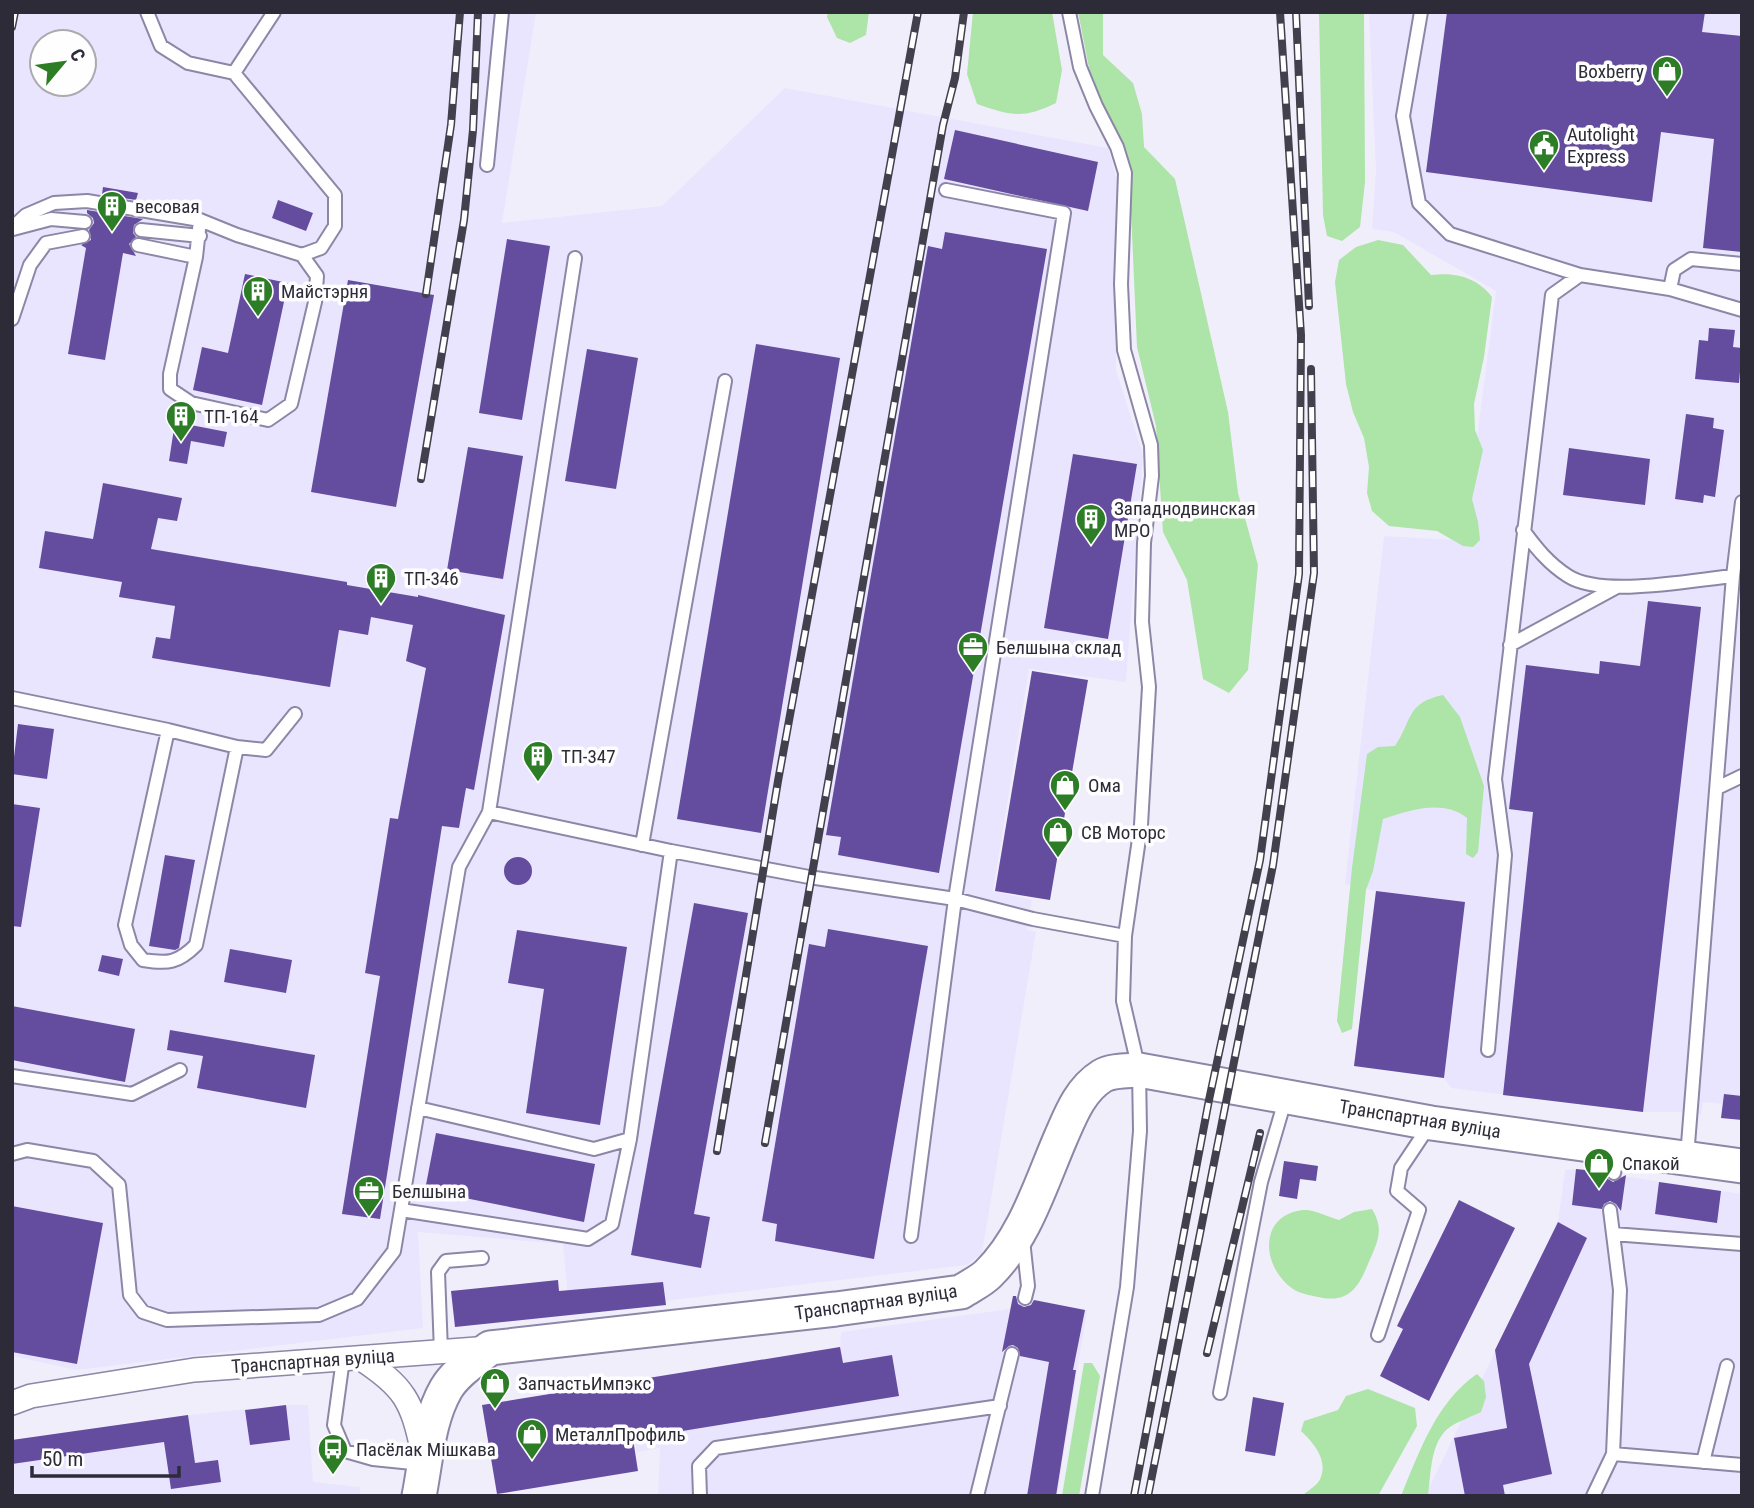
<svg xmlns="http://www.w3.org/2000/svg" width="1754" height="1508" viewBox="0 0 1754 1508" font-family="'Roboto Condensed',sans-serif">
  <rect width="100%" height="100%" fill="#f1eefc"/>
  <path fill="#e9e5fe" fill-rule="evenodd" d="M12,12H536L502,223L662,206L785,88L1108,148L1117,180L1116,370L1143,455L1126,682L1029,669L993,891L1032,900L1027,930L1036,932L982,1253L967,1265L664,1301L569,1308L563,1244L418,1232L423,1328L77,1370L12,1356ZM42,42H84V84H42Z
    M1369,12H1742V1096L1724,1094L1723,1104L1703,1102L1701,1115L1690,1112H1643L1451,1088L1444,1078L1354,1066L1376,891L1345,884L1384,536L1456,540L1465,531L1496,291L1394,232L1372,229L1376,171Z
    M1576,1169L1742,1194V1496H1425L1558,1222L1565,1170Z
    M1013,1296L1087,1310L1057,1496H658L660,1448L637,1452L623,1382L840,1347L841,1332L1010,1309Z
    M286,1405H308L313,1482L360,1487V1496H12V1440L188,1415Z"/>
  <path fill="#ade4a7" d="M828,12H869L866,35L850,43L837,38L827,17Z
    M973,12H1052L1062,70L1056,103C1023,119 1012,116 977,104L967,74Z
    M1078,12H1103V55L1133,83L1142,114L1144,147L1175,179L1228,412L1238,493L1258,565L1248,670L1229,693L1203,679L1187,580L1163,532L1156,426L1137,347L1129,165L1097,108Z
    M1319,12H1364L1365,182L1360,227L1342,241L1327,236L1323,215Z
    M1378,240L1403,245L1431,275C1455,272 1477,277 1492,297L1484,357L1474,404L1475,430L1483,450L1472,499L1478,522L1480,540L1473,547L1463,546L1437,531L1389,526L1372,511L1367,493L1369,467L1364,438L1353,412L1346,384L1335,282L1339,260L1356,247Z
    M1443,695L1460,717L1484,786L1478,852L1473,858L1466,854L1467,818C1443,799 1410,810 1383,819L1373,871L1366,890L1352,1029L1342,1033L1337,1021L1352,868L1367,754L1378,747L1395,746C1413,719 1406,703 1443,695Z
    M1372,1209C1385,1230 1377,1243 1368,1264C1359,1286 1350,1302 1323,1298C1314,1296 1300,1294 1293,1289C1261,1267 1258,1215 1303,1210C1314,1209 1328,1217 1339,1220L1354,1212Z
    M1084,1363H1092L1100,1376L1079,1496H1062Z
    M1477,1374L1484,1381L1486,1397L1481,1412C1471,1417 1459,1421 1450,1427C1430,1441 1431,1474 1428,1496H1401C1419,1452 1437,1401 1477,1374Z
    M1368,1389L1415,1408L1417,1426L1378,1496H1302C1307,1491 1316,1486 1319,1481C1330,1462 1314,1443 1301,1431L1304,1421L1338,1410L1346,1396Z"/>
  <path fill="#644c9f" d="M1447,12H1705L1702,32L1742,36V252L1703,248L1714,139L1661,132L1652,202L1426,172Z
    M955,130L1098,162L1088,211L944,179Z
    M103,187L138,193L136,200L102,195Z
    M278,200L313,213L306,231L272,218Z
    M87,210L143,219L134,225L133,233L136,237L129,244L136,256L123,253L105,360L68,354L86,248L81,245L91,240L89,230L94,223L93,218L87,213Z
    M945,232L1047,249L939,873L838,855L841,837L826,835L928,246L942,249Z
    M507,239L550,246L522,420L479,413Z
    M245,274L288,283L262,405L193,390L202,347L228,353Z
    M348,280L434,295L396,507L311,492Z
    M1709,328L1735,330L1733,347L1742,348L1739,383L1695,379L1699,340L1708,341Z
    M756,344L840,358L761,833L677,819Z
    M587,349L638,358L616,489L565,481Z
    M1686,414L1714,418L1713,428L1724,430L1715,497L1704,495L1703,503L1675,499Z
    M175,422L227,432L224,447L191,441L187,464L169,461Z
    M468,447L523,456L503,579L447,570Z
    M1569,448L1650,459L1645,505L1563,495Z
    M1073,454L1137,464L1108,639L1044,628Z
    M103,483L182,498L177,521L158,518L151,549L347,582V585L418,597V595L505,615L474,790L466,788L459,828L442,826L380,1219L342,1214L380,976L365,973L390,818L398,819L426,668L406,661L413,625L371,617L368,635L339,630L330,687L152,658L156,637L170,639L175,606L119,597L122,582L39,568L45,531L93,539Z
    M1648,601L1701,607L1643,1112L1503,1095L1533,812L1509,809L1526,665L1599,674L1600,661L1640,666Z
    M1032,671L1088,680L1050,900L995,891Z
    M18,724L54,729L47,779L12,774Z
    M12,804L40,808L21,927L12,926Z
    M165,855L195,860L179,948L175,950L149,946Z
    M504 871a14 14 0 1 1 28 0a14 14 0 1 1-28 0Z
    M1376,891L1465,902L1444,1078L1354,1066Z
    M694,903L748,913L694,1214L710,1217L701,1268L631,1255Z
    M828,929L928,946L874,1259L775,1241L777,1224L762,1221L809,944L825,947Z
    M517,930L627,947L600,1125L526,1113L544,989L508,983Z
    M230,949L292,960L286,993L224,982Z
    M102,955L123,959L119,976L98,971Z
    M12,1006L135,1029L125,1082L12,1060Z
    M170,1030L315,1055L306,1108L197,1088L203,1056L167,1050Z
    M1724,1094L1742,1096V1120L1721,1118Z
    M436,1133L595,1164L584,1222L425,1190Z
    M1284,1161L1318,1166L1316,1181L1300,1179L1297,1199L1279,1196Z
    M1576,1169L1605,1172L1608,1179L1613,1182L1626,1175L1621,1211L1616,1204L1610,1201L1604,1204L1602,1209L1572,1205Z
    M1659,1182L1721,1191L1717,1223L1655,1214Z
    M1459,1200L1515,1228L1429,1401L1380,1376L1403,1329L1397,1326Z
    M12,1206L103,1223L77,1364L12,1352Z
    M1558,1222L1587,1238L1529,1364L1552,1474L1503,1485L1505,1496H1465L1454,1438L1507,1428L1495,1350Z
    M558,1280L559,1291L663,1282L666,1305L455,1327L451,1291Z
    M1013,1296H1016L1018,1304L1024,1307L1031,1305L1034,1300L1085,1310L1073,1370H1076L1056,1496H1027L1049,1362L1020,1356L1018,1348L1013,1345L1009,1346L1002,1352Z
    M840,1347L843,1363L892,1355L899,1396L633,1439L638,1471L497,1494L482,1405Z
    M1253,1397L1284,1403L1275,1456L1245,1451Z
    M286,1405L290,1440L250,1445L245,1410Z
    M188,1415L195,1463L218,1460L221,1482L171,1489L164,1442L12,1464V1440Z"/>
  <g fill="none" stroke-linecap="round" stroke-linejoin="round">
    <g stroke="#8d86a6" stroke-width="16">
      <path id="lane" d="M147,12L161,46L188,63L234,73L335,195V226L321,248L302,255
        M1069,12L1080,67L1096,106L1117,147L1125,173L1121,284L1124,350L1151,445L1152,476L1144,543L1142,622L1149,687L1141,825L1125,936L1123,1001L1139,1070L1140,1131L1127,1287L1092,1496
        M1421,12L1403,116L1419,203L1450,234L1580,275
        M234,73L274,12
        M487,165L502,12
        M12,228L26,215L54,203L87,201L200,220L237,235L302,255L317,276L315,302L291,404L268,420L191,403L170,389V374L196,257L200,220
        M13,229L51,219L85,222
        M141,230L200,236
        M138,245L196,257
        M1670,289L1674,270L1691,259L1742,264
        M12,319L30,265L46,243L83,236
        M1523,530C1536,548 1549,564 1568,576C1602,598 1692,580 1733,576
        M1510,645L1617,587
        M12,698L168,730L237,747L266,750L295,714
        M168,730L125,925L131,945L143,960C168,964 178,963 196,945L237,747
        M1717,788L1742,776
        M489,812L671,851
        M642,845L725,381
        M1488,1050L1505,855L1495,779L1552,295L1580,275L1670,289L1742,310
        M12,1076L132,1094L180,1070
        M418,1108L594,1149L630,1139L671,851L809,877L955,899L1033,919L1125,936
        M12,1154L27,1150L93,1161L119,1185L130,1295L143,1312L167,1320L319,1315L357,1299L394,1251L459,867L489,812L575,258
        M1687,1157L1733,576L1742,502
        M1614,1173L1619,1150
        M401,1210L588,1239L612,1224L630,1139
        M1613,1234L1742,1244
        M911,1236L955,899L1064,213L946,190
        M1023,1240L1028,1286L1025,1298
        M1378,1335L1419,1210L1397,1191L1401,1168L1429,1126
        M441,1352L438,1272L446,1261L482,1258
        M343,1359L334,1425L345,1451L373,1459L422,1464
        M1220,1393L1261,1182L1286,1097
        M1613,1454L1742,1465
        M1703,1462L1727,1366
        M700,1496L699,1466L716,1448L1000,1406
        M977,1496L1012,1354
        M1593,1496L1613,1454L1620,1290L1610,1210"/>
    </g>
    <g stroke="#8d86a6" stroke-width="26">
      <path id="street" d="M360,1358C405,1387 412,1401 423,1453
        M12,1403L31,1396L194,1370L490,1348"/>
    </g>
    <g stroke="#8d86a6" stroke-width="37">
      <path id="secondary" d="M419,1496C426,1461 428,1420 446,1389C455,1373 475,1360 490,1348L836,1309L961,1292C970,1286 981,1281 988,1274C1025,1238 1041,1183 1061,1137C1071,1114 1080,1090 1102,1076C1112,1070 1128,1071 1139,1070L1431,1123L1742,1166"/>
    </g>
    <use href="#lane" stroke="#fff" stroke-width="12"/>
    <use href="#street" stroke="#fff" stroke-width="23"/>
    <use href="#secondary" stroke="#fff" stroke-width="33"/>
    <g stroke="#42404d" stroke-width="8">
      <path id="rail" d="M1296,12L1309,306
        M12,27L15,12
        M426,294L451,125L460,12
        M421,479L464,220L473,130L478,12
        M765,1143L943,125L955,78L964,12
        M717,1151L778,781L918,12
        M1207,1353L1260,1133
        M1134,1496L1209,1100L1260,860L1299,574L1301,335L1280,12
        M1148,1496L1273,865L1314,573L1311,369"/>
    </g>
    <use href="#rail" stroke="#fefefe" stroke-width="5" stroke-dasharray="16" stroke-linecap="butt"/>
  </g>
  <defs>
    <g id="shop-pin" transform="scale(1.575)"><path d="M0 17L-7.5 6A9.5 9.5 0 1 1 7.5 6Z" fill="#2d7d27" stroke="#fefefe"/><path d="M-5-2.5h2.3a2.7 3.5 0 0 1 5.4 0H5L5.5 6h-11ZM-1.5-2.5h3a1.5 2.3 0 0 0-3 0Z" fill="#fff"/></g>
    <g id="civic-pin" transform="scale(1.575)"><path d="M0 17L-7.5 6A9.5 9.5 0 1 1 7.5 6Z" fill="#2d7d27" stroke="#fefefe"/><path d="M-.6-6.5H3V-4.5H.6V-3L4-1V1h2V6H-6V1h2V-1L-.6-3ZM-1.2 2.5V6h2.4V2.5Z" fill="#fff"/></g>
    <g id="building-pin" transform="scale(1.575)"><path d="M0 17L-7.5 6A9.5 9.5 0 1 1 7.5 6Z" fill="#2d7d27" stroke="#fefefe"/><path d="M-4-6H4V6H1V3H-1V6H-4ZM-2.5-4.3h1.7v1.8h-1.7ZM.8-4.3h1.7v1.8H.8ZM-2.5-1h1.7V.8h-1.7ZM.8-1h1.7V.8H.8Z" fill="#fff"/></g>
    <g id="office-pin" transform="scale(1.575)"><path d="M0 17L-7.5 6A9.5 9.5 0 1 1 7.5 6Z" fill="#2d7d27" stroke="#fefefe"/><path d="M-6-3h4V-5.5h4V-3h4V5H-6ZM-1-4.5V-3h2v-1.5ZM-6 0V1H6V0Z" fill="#fff"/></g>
    <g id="bus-pin" transform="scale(1.575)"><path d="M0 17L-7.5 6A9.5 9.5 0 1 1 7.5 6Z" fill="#2d7d27" stroke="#fefefe"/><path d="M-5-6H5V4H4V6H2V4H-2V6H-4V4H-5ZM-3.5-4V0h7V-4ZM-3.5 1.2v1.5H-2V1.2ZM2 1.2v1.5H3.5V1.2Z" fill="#fff"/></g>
  </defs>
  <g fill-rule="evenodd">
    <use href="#shop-pin" x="1667" y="71"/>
    <use href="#civic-pin" x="1544" y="145"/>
    <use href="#building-pin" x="112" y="206"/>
    <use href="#building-pin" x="258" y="291"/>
    <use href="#building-pin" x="181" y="416"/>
    <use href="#building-pin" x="1091" y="519"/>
    <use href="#building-pin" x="381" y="578"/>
    <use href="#office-pin" x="973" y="647"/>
    <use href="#building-pin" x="538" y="756"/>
    <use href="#shop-pin" x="1065" y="785"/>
    <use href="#shop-pin" x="1058" y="832"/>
    <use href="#shop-pin" x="1599" y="1163"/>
    <use href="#office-pin" x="369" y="1191"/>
    <use href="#shop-pin" x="495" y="1383"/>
    <use href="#shop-pin" x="532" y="1434"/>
    <use href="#bus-pin" x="333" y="1449"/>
  </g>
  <g text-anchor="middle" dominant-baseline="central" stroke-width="7" stroke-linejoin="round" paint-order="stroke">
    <g font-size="19" fill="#2d2b38" stroke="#fefefe" text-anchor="start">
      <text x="1644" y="71" text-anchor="end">Boxberry</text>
      <text x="1567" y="134">Autolight<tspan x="1567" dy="22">Express</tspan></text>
      <text x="135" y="206">весовая</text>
      <text x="281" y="291">Майстэрня</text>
      <text x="204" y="416">ТП-164</text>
      <text x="1114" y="508">Западнодвинская<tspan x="1114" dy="22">МРО</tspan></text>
      <text x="404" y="578">ТП-346</text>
      <text x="996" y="647">Белшына склад</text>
      <text x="561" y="756">ТП-347</text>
      <text x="1088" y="785">Ома</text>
      <text x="1081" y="832">СВ Моторс</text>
      <text x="1622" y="1163">Спакой</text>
      <text x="392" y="1191">Белшына</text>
      <text x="518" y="1383">ЗапчастьИмпэкс</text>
      <text x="555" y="1434">МеталлПрофиль</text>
      <text x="356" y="1449">Пасёлак Мішкава</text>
    </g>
    <g font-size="19" fill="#2d2b38" stroke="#fefefe">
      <text transform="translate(1420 1119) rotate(9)">Транспартная вуліца</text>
      <text transform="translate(876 1302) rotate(-8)">Транспартная вуліца</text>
      <text transform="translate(313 1361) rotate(-4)">Транспартная вуліца</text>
    </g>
  </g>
  <rect width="1754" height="1508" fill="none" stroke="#2d2b38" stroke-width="28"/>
  <g transform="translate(63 63) rotate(61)"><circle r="33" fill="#fefefe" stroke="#aaaaaf" stroke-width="2"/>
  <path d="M0-5L12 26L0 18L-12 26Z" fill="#2d7d27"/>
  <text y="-10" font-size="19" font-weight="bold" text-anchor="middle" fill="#2d2b38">С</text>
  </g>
  <path d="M32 1466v10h147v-10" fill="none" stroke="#2d2b38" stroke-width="3.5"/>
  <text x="42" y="1466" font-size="21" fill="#2d2b38" stroke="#fefefe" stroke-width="5" paint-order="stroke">50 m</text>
</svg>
